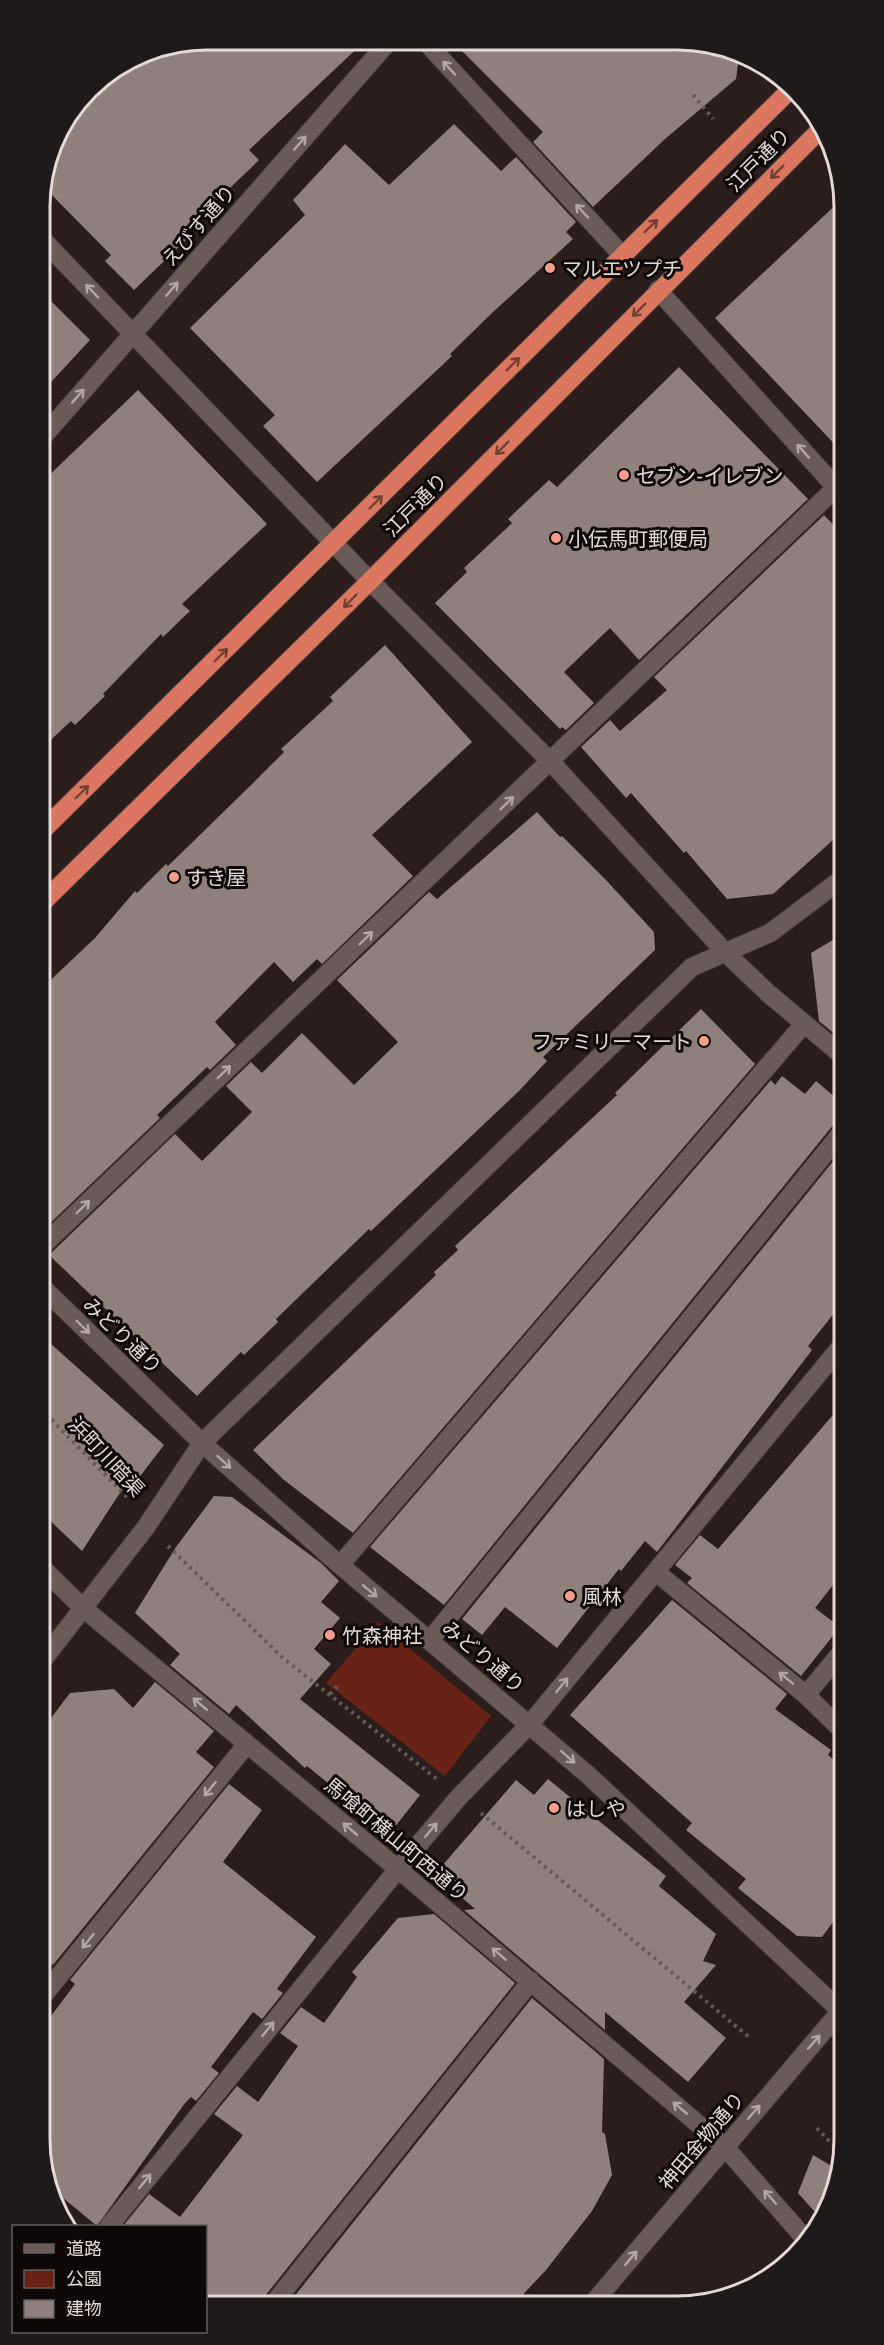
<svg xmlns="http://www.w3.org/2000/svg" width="884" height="2345" viewBox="0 0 884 2345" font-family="Lato,'Noto Sans JP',sans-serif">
  <rect width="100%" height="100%" fill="#2a1d1a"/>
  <path fill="#682216" d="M378,1622L491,1716L445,1776L326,1683Z"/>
  <path fill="#90807c" d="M207,39L366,40L249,150L259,160L182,234L187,239L134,290L105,261L111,255L42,185L56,133L97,80L143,51Z
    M452,41L711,42L739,57L736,79L665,139L593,207L533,142L543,132Z
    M454,124L501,171L516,157L576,222L566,232L573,239L492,313L450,354L452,356L317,482L263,426L275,415L190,328L305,215L293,200L345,144L389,185Z
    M842,199V452L715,318Z
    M40,290L90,340L40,394Z
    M679,367L808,499L639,660L610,628L564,672L594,703L566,730L562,727L560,729L435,603L467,572L464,568L512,523L508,519L549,480L557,487Z
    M138,390L267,524L182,604L190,611L163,637L161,634L103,694L105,696L75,725L71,721L40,750V484Z
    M824,515L842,534L843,831L773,894L727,899L686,851L684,853L631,793L626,798L581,747L610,720L620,731L667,690L654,677Z
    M385,645L472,742L372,835L413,876L322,964L317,959L293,982L274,962L215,1022L236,1045L210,1070L207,1067L157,1115L160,1118L41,1232V989L95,938L135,891L137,893L166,864L168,866L249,787L284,752L281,749L333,701L330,697Z
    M537,812L560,837L562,836L606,880L654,932L655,950L543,1057L547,1061L519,1091L371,1231L369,1229L276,1319L278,1322L244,1355L241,1352L197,1396L49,1255L175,1134L202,1161L252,1112L226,1086L251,1062L262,1073L302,1033L354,1085L398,1042L337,980L429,892L437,899Z
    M843,934V1041L819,1021L811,953Z
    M701,1009L755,1064L353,1533L284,1480L253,1450L436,1275L434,1272L458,1250L455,1246L617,1095L615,1093Z
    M782,1076L805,1094L816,1081L843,1104V1120L834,1124L444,1605L370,1547L771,1080L775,1085Z
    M843,1149V1302L808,1346L812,1350L657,1552L645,1541L621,1571L619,1569L557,1648L505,1607L482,1635L462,1619Z
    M41,1335L164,1445L135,1483L129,1479L82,1551L41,1512Z
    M844,1402V1571L815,1608L840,1627L801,1676L687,1583L692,1578L675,1565L700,1535L718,1549Z
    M214,1496L232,1497L321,1563L339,1581L321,1602L340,1618L314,1649L331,1664L300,1699L420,1795L390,1833L307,1766L305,1768L236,1705L229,1714L170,1665L180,1654L135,1613L176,1547Z
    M672,1600L787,1694L775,1709L831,1750L828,1755L844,1768V1907L822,1937L797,1936L738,1888L746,1879L686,1830L692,1823L570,1715Z
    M155,1682L214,1731L196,1752L214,1767L53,1965L42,1956V1730L70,1693L114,1689L133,1708Z
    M548,1779L666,1876L659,1886L716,1934L703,1961L716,1965L684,2002L726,2038L688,2082L605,2012V2030L464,1910L475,1909L435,1874L516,1780L534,1795Z
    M229,1784L262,1810L223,1862L316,1937L277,1989L283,1993L262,2019L253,2012L211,2067L219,2073L196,2101L191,2097L185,2103L97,2226L51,2188L42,2172V2028L75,1984L70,1980Z
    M434,1914L515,1983L265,2296L263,2303H206V2226H123L149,2194L180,2217L243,2135L214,2114L237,2086L258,2102L298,2046L280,2033L301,2007L324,2023L357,1977L352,1972L398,1918Z
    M532,1998L604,2059L602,2132L605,2134L612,2175L592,2211L546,2270L515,2303H289Z
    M813,2155L840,2171L832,2202L822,2220L798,2193Z"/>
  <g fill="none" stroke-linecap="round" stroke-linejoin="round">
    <g stroke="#443a38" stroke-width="20">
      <path id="minor" d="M424,40L621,254
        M39,236L370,581L550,761L726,953L769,994L843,1056
        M658,290L842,494
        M40,440L390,40
        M41,1247L842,482
        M41,1286L202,1443L340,1565L587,1774L844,2014
        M340,1565L804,1024
        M41,1567L83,1608L398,1869L724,2146L808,2242
        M656,1572L806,1695L844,1732
        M430,1640L843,1131
        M42,1661L146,1527L202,1443L692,967L770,933L843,878
        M806,1695L844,1649
        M42,1997L247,1744
        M109,2226L398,1869L459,1797L530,1724L843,1344
        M274,2303L531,1981
        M593,2303L844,2007"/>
    </g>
    <g stroke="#443a38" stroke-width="20">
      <path id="highway" d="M40,833L793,87
        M40,905L370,581L819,131"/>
    </g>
    <path stroke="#655957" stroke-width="4" stroke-dasharray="3 4.5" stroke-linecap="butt" d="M693,95L713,119
      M41,1409L130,1500
      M168,1546L284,1659L437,1779
      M330,1694L340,1683
      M481,1813L750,2038
      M817,2128L843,2156"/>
    <use href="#minor" stroke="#6a5b57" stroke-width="18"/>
    <use href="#highway" stroke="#db7661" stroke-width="18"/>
  </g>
  <defs><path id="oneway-shaft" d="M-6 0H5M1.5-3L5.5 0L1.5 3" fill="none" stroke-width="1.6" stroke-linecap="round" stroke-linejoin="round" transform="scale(1.5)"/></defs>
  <g stroke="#b3a7a4">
    <use href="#oneway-shaft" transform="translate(449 68) rotate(-133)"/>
    <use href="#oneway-shaft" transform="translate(300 143) rotate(-49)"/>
    <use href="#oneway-shaft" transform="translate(582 211) rotate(-133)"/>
    <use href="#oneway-shaft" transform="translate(172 289) rotate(-49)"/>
    <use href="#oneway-shaft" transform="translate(92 291) rotate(-134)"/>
    <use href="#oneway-shaft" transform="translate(78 396) rotate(-49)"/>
    <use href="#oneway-shaft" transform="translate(803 451) rotate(-132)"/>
    <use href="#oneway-shaft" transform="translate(507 803) rotate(-44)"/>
    <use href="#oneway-shaft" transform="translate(366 938) rotate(-44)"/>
    <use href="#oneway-shaft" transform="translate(224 1072) rotate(-44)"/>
    <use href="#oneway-shaft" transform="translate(83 1207) rotate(-44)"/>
    <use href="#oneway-shaft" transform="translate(83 1327) rotate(44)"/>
    <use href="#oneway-shaft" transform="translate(224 1462) rotate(42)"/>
    <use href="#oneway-shaft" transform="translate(370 1591) rotate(40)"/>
    <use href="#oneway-shaft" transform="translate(786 1678) rotate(-141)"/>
    <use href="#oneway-shaft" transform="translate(562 1685) rotate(-51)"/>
    <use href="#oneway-shaft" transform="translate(200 1704) rotate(-140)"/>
    <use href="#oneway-shaft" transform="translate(568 1757) rotate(41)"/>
    <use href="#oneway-shaft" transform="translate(210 1789) rotate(129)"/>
    <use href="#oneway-shaft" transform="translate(350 1829) rotate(-140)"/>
    <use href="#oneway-shaft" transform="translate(431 1830) rotate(-50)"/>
    <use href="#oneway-shaft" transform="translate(88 1941) rotate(129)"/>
    <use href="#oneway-shaft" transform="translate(499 1954) rotate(-140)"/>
    <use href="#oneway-shaft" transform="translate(268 2029) rotate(-51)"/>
    <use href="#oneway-shaft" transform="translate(814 2042) rotate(-49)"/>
    <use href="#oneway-shaft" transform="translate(680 2108) rotate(-140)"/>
    <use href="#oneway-shaft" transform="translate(754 2112) rotate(-49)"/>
    <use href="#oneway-shaft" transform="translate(145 2181) rotate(-51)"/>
    <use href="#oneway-shaft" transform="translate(770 2197) rotate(-132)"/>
    <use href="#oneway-shaft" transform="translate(631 2258) rotate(-50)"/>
  </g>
  <g stroke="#744034">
    <use href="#oneway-shaft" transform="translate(777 172) rotate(135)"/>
    <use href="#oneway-shaft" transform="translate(651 226) rotate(-44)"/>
    <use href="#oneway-shaft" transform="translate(639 310) rotate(135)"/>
    <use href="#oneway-shaft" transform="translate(513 364) rotate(-45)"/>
    <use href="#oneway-shaft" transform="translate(502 448) rotate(135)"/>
    <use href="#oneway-shaft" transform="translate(376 502) rotate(-45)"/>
    <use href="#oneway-shaft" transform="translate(350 601) rotate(135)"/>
    <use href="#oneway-shaft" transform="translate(221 655) rotate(-44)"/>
    <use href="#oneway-shaft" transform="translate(82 792) rotate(-44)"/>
  </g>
  <g fill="#f49d8b" stroke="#0e0908" stroke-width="2">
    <circle cx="550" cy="268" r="6"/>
    <circle cx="624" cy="475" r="6"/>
    <circle cx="556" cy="538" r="6"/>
    <circle cx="174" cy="877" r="6"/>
    <circle cx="704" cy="1041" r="6"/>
    <circle cx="570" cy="1596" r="6"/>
    <circle cx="330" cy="1635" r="6"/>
    <circle cx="554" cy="1808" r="6"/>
  </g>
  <g text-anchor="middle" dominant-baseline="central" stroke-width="6" stroke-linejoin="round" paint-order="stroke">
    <g font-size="20" fill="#e3dad8" stroke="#0e0908">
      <text transform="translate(758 159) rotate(-45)">江戸通り</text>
      <text transform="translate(198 225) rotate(-49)">えびす通り</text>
      <text transform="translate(415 504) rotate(-45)">江戸通り</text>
      <text transform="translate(123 1335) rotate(44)">みどり通り</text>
      <text transform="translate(107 1456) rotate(47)">浜町川暗渠</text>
      <text transform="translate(484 1656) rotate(40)">みどり通り</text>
      <text transform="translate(397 1839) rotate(40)">馬喰町横山町西通り</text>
      <text transform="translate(701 2140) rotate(-50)">神田金物通り</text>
    </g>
    <g font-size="20" fill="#e3dad8" stroke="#0e0908" text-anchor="start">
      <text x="562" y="268">マルエツプチ</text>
      <text x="636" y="475">セブン-イレブン</text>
      <text x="568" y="538">小伝馬町郵便局</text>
      <text x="186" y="877">すき屋</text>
      <text x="692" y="1041" text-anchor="end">ファミリーマート</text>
      <text x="582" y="1596">風林</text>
      <text x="342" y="1635">竹森神社</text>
      <text x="566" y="1808">はしや</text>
    </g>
  </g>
  <path d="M0 0H884V2345H0ZM207 50H677A157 157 0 0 1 834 207V2139A157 157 0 0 1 677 2296H207A157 157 0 0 1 50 2139V207A157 157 0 0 1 207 50Z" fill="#1f1a19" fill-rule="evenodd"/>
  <path fill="none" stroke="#e3dad8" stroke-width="3" d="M207 50H677A157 157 0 0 1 834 207V2139A157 157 0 0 1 677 2296H207A157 157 0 0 1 50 2139V207A157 157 0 0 1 207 50Z"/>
  <rect x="12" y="2225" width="195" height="108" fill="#0e0908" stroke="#635d5b" stroke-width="1.5"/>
  <rect x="24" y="2244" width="30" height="9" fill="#6a5b57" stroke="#635d5b" stroke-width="1.5"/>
  <text x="66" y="2255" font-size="18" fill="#e3dad8">道路</text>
  <rect x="24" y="2270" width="30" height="18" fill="#682216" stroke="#635d5b" stroke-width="1.5"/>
  <text x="66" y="2285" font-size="18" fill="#e3dad8">公園</text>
  <rect x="24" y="2300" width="30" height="18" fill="#90807c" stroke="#635d5b" stroke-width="1.5"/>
  <text x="66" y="2315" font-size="18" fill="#e3dad8">建物</text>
</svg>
